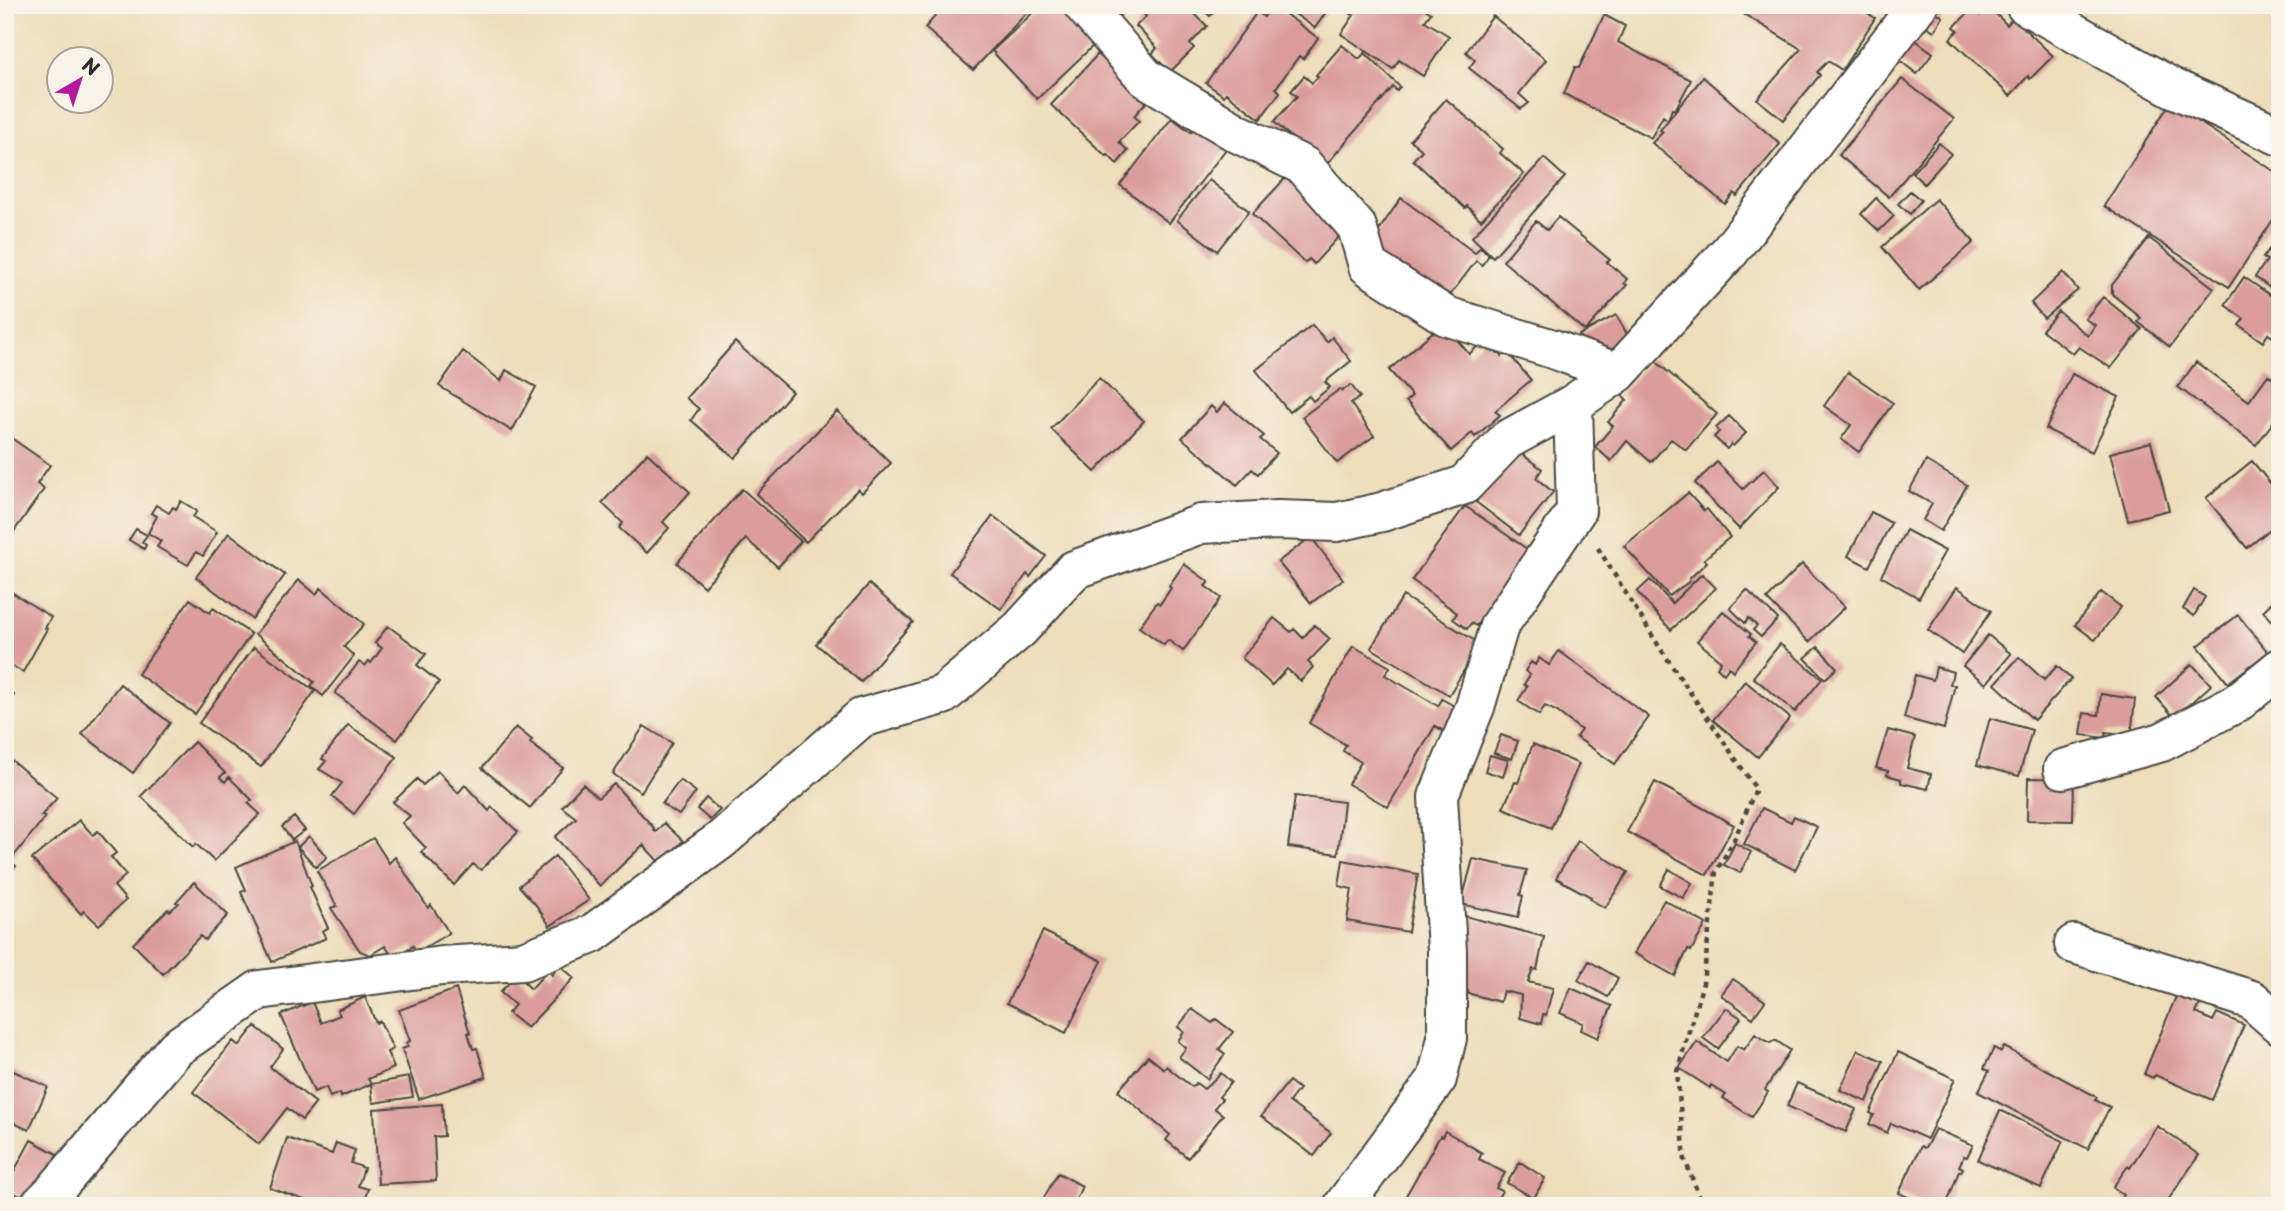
<svg xmlns="http://www.w3.org/2000/svg" width="2285" height="1211" viewBox="0 0 2285 1211" font-family="'Playpen Sans',sans-serif">
  <rect width="100%" height="100%" fill="#f7f3e8"/>
  <filter id="ink" filterUnits="userSpaceOnUse"><feTurbulence type="fractalNoise" baseFrequency=".0143" numOctaves="2"/><feDisplacementMap in="SourceGraphic" scale="14" xChannelSelector="R" yChannelSelector="G"/><feConvolveMatrix kernelMatrix="1 2 1 2 8 2 1 2 1" color-interpolation-filters="sRGB"/></filter>
  <filter id="wash" filterUnits="userSpaceOnUse"><feTurbulence type="fractalNoise" baseFrequency=".00686" numOctaves="4" result="noise"/><feDisplacementMap in="SourceGraphic" scale="28" xChannelSelector="R" yChannelSelector="G"/><feGaussianBlur stdDeviation="1.57" result="paint"/><feColorMatrix in="noise" values="0 0 0 0 0 0 0 0 0 0 0 0 0 0 0 0 0 1.4 0 .05"/><feComposite in="paint" operator="in"/></filter>
  <g filter="url(#wash)">
    <rect width="100%" height="100%" fill="#edddba"/>
    <g id="blocks">
      <path fill="#db9d9c" d="M939,5H1034L973,70L925,28L942,8Z
        M1041,5H1061L1096,43L1037,99L992,51Z
        M1095,5H1130L1112,23Z
        M1145,5H1186L1207,26L1190,44L1194,48L1170,72L1152,54L1157,48L1136,26L1146,16L1140,10Z
        M1198,5H1221L1210,16Z
        M1273,5L1318,38L1303,59L1299,56L1276,88L1280,92L1260,119L1226,93L1224,96L1206,83L1257,12L1264,17Z
        M1282,5H1331L1315,28Z
        M1356,5H1419L1431,13L1425,21L1449,36L1423,76L1399,60L1393,69L1341,34L1354,15L1351,14Z
        M1735,5H1855L1875,18L1842,70L1828,61L1817,72L1820,75L1783,120L1757,99L1801,49L1734,8Z
        M1928,6L1943,17L1934,31L1918,20Z
        M1988,6L2007,25L2013,18L2053,56L2030,79L2028,76L2010,96L1950,39L1958,30L1954,27L1973,8L1980,15Z
        M1604,15L1625,26L1618,42L1691,80L1675,110L1672,109L1668,120L1663,116L1651,138L1564,94L1575,67L1579,68Z
        M1493,16L1546,60L1519,94L1529,103L1521,109L1469,68L1475,60L1466,52Z
        M1903,31L1933,53L1917,74L1888,51Z
        M1342,45L1359,59L1365,53L1400,87L1397,91L1393,87L1326,165L1318,161L1274,122L1297,96L1291,91L1304,76L1312,83L1318,77L1316,75Z
        M1098,54L1148,100L1134,116L1139,121L1119,142L1128,151L1117,164L1108,155L1106,156L1051,105Z
        M1703,77L1780,144L1737,196L1734,193L1725,204L1652,143L1663,132L1660,130Z
        M1902,79L1954,119L1889,197L1839,155Z
        M1446,99L1503,149L1500,153L1524,174L1481,220L1467,206L1465,208L1413,160L1422,150L1410,140Z
        M2170,103L2280,175V209L2229,287L2104,206Z
        M1172,118L1191,132L1196,125L1226,149L1169,223L1120,185Z
        M1939,143L1951,154L1924,184L1912,173Z
        M1544,158L1565,177L1493,257L1472,237Z
        M1293,170L1350,224L1314,264L1309,259L1305,263L1252,214Z
        M1209,180L1249,211L1217,251L1177,220Z
        M1910,191L1921,200L1910,214L1898,204Z
        M1401,198L1475,253L1480,247L1489,255L1482,265L1476,261L1441,307L1366,249Z
        M1876,198L1894,216L1879,231L1861,214Z
        M1936,199L1974,242L1919,290L1882,247Z
        M1558,217L1610,260L1607,262L1627,279L1624,283L1627,285L1585,331L1503,261L1536,221L1547,230Z
        M2280,234V295L2255,277L2267,260L2263,258Z
        M2149,238L2214,288L2170,347L2138,322L2141,318L2112,294V285Z
        M2063,272L2078,290L2044,318L2031,303Z
        M2244,277L2280,302V342L2268,334L2263,342L2239,325L2244,319L2225,305Z
        M2103,297L2142,329L2111,368L2079,347L2073,354L2042,330L2058,311L2088,336L2095,325L2085,319Z
        M1616,315L1630,339L1593,360L1579,335Z
        M1443,323L1469,354L1487,338L1502,356L1507,352L1531,380L1495,411L1500,415L1475,437L1472,433L1451,451L1406,401L1412,396L1389,370Z
        M1312,325L1327,342L1332,337L1351,361L1325,382L1330,387L1313,401L1309,396L1289,412L1256,370Z
        M735,342L792,392L735,458L691,420L699,409L686,398Z
        M463,351L501,381L506,370L536,387L512,431L439,386Z
        M1652,358L1717,414L1686,450L1671,439L1651,462L1627,441L1611,461L1595,447L1613,426L1608,422L1627,400L1621,394Z
        M2196,362L2249,401L2268,375L2280,384V413L2256,445L2178,387Z
        M1848,372L1893,403L1859,452L1841,439L1851,425L1824,406Z
        M2072,374L2119,397L2092,452L2046,429Z
        M1099,378L1144,421L1095,472L1051,429Z
        M1351,385L1360,397L1351,404L1374,436L1337,463L1302,417L1340,389L1342,391Z
        M1225,403L1264,436L1260,439L1277,453L1258,474L1252,469L1237,485L1182,438L1211,406L1217,412Z
        M837,411L891,463L862,493L858,489L806,542L756,494Z
        M1729,416L1746,433L1733,446L1731,444L1727,449L1714,437L1719,432L1716,428Z
        M7,435L50,465L37,484L44,489L5,544V438Z
        M2151,442L2169,510L2128,520L2110,453Z
        M1516,450L1542,469L1536,478L1553,492L1519,535L1476,502Z
        M647,453L690,492L663,522L669,528L647,553L619,528L623,523L602,503Z
        M1926,461L1967,485L1941,531L1923,520L1932,504L1909,491Z
        M2252,461L2280,495V521L2247,548L2206,498Z
        M1717,462L1743,489L1764,470L1779,487L1739,529L1695,483Z
        M742,489L801,541L778,567L746,539L704,587L677,563Z
        M1688,493L1704,511L1707,509L1730,537L1704,559L1707,562L1689,579L1690,581L1669,596L1624,546Z
        M181,501L197,511L193,517L217,532L203,556L196,552L188,565L157,547L161,541L148,533L157,516L151,513L156,505L169,513L173,507L176,509Z
        M1465,506L1527,549L1509,575L1511,577L1476,626L1471,623L1467,629L1453,619L1457,613L1412,580Z
        M1871,512L1891,523L1869,567L1848,556Z
        M993,516L1046,556L1030,577L1027,574L1001,609L950,573Z
        M136,529L147,535L142,542L146,545L144,549L129,540Z
        M1906,530L1945,551L1919,598L1881,576Z
        M229,533L285,575L252,619L196,577Z
        M1311,537L1343,579L1311,603L1278,562Z
        M1184,564L1209,582L1205,586L1221,598L1183,651L1168,640L1164,645L1139,627L1157,602L1160,604L1171,588L1169,586Z
        M1802,564L1845,607L1809,642L1767,599Z
        M1702,574L1716,588L1671,630L1637,592L1650,580L1672,603Z
        M299,580L316,594L321,588L364,624L344,647L354,656L323,696L311,686L314,682L255,634Z
        M869,584L913,622L861,682L816,644Z
        M1957,587L1991,611L1962,654L1928,630Z
        M5,588L51,617L45,628L47,629L23,672L5,662Z
        M1747,590L1778,619L1761,637L1753,630L1757,626L1749,618L1745,623L1730,608Z
        M2194,590L2205,597L2194,616L2183,609Z
        M2101,592L2121,607L2095,640L2075,625Z
        M2280,594V629L2263,611Z
        M1403,596L1480,644L1449,695L1371,648Z
        M190,599L210,613L213,608L251,634L195,714L138,674Z
        M1723,611L1751,634L1749,636L1756,642L1733,671L1729,667L1724,674L1717,667L1721,661L1697,641Z
        M2238,615L2268,652L2228,683L2198,646Z
        M1274,618L1291,632L1294,629L1303,638L1314,625L1330,639L1308,662L1313,667L1301,681L1287,669L1272,685L1242,658Z
        M388,626L426,654L417,665L439,682L397,740L335,693L359,662L365,666L369,661L371,663L382,648L375,643Z
        M1988,635L2011,654L1986,684L1963,666Z
        M1780,644L1822,679L1795,712L1753,677Z
        M1353,646L1390,667L1385,675L1438,706L1442,699L1466,713L1453,737L1435,726L1388,807L1348,784L1361,762L1343,751L1346,745L1309,723Z
        M254,647L315,691L261,767L199,723Z
        M1818,647L1837,668L1825,679L1805,658Z
        M1559,651L1649,717L1615,764L1576,737L1581,730L1556,711L1545,706L1539,715L1518,701L1527,687L1524,684L1530,675L1525,671L1531,662L1535,665L1539,658L1549,665Z
        M2019,657L2044,680L2057,666L2071,679L2034,720L1995,684Z
        M2192,664L2211,685L2175,718L2156,697Z
        M1936,667L1953,672L1950,685H1955L1944,729L1904,718L1915,675L1933,680Z
        M1745,681L1790,718L1758,757L1713,720Z
        M120,684L170,723L133,773L82,734Z
        M5,689L14,695L5,707Z
        M2101,694L2135,699L2131,735L2106,732L2105,738L2081,735L2084,713L2099,715Z
        M1990,718L2032,730L2019,776L1977,765Z
        M348,725L397,757L354,814L332,796L342,783L319,769L326,761L322,759Z
        M644,726L672,743L641,792L613,774Z
        M516,727L532,740L530,743L563,768L530,808L482,768Z
        M1888,730L1915,737L1907,768L1931,774L1928,789L1901,783V779L1887,775L1888,771L1876,768Z
        M1501,735L1518,741L1512,759L1494,753Z
        M194,742L225,773L220,777L225,782L229,777L252,800L248,803L260,814L214,861L196,844L193,847L141,796Z
        M1533,744L1579,764L1551,828L1503,808L1515,782L1518,783Z
        M1490,755L1508,760L1503,777L1485,771Z
        M10,759L57,798L41,816L45,817L10,861L16,866L7,877L5,766Z
        M438,771L458,793L465,785L489,811L492,807L518,832L481,870L473,864L454,885L421,852L426,848L402,823L410,816L393,802L417,779L423,785Z
        M2028,778L2074,779L2073,821L2027,820Z
        M680,780L696,792L679,815L662,804Z
        M1655,782L1734,825L1707,875L1627,832Z
        M583,784L598,798L614,784L654,828L653,830L656,832L664,823L683,841L661,864L643,845L600,886L555,837L576,818L562,807Z
        M1295,796L1344,802L1338,854L1288,847Z
        M706,798L720,810L710,820L697,809Z
        M1762,808L1791,822L1794,816L1817,827L1795,870L1744,844Z
        M294,817L305,830L292,840L282,827Z
        M79,820L93,835L98,831L116,853L111,857L126,875L114,886L126,900L99,925L84,911L81,914L32,859Z
        M309,836L327,857L316,867L298,847Z
        M373,838L389,863L395,857L428,908L431,905L449,933L417,952L413,946L393,957L385,946L370,955L360,951L331,908L337,906L317,871Z
        M295,841L312,886L310,887L328,928L322,931L326,938L272,962L241,892L246,890L236,867Z
        M1578,841L1628,872L1605,908L1590,899L1591,897L1556,878Z
        M1735,843L1751,852L1740,873L1724,865Z
        M555,856L589,900L550,926L536,905L519,886Z
        M1473,859L1527,870L1520,895L1523,896L1518,917L1461,904Z
        M1343,860L1418,874L1408,932L1347,921L1352,889L1339,886Z
        M1669,869L1692,883L1683,898L1660,886Z
        M194,882L228,915L205,940L200,936L163,974L133,944L168,909L170,911L179,903L176,902Z
        M1664,900L1706,924L1691,951L1688,949L1675,976L1634,953Z
        M1465,916L1544,937L1537,970L1533,969L1528,982L1553,988L1546,1015L1543,1014L1541,1024L1520,1018L1521,995L1503,991L1500,1002L1467,993L1468,991L1456,988L1454,963Z
        M1043,931L1102,961L1066,1033L1007,1003Z
        M1589,961L1618,978L1608,997L1578,980Z
        M560,965L574,978L527,1028L508,1013L515,1005L500,992L517,975L531,989L548,970L552,975Z
        M1733,979L1765,1001L1753,1018L1721,995Z
        M1571,988L1612,1006L1598,1038L1581,1030L1583,1023L1560,1013Z
        M456,989L470,1033H468L473,1049L477,1048L486,1077L419,1099L402,1049L408,1047L406,1043L410,1041L399,1010Z
        M2177,994L2200,1004L2196,1013L2213,1021L2217,1013L2244,1025L2212,1100L2155,1075L2153,1078L2144,1074Z
        M365,997L376,1023L380,1021L393,1049L387,1052L394,1068L368,1079L371,1084L341,1097L340,1093L330,1097L326,1087L314,1092L281,1015L312,1002L321,1023L340,1015L337,1010Z
        M1726,1008L1741,1018L1718,1049L1703,1038Z
        M1192,1009L1212,1023L1216,1019L1233,1032L1219,1049L1225,1054L1207,1079L1179,1057L1186,1048L1178,1041L1184,1032L1178,1027Z
        M255,1026L283,1049L270,1067L316,1103L302,1120L287,1108L259,1144L193,1092L233,1041L239,1046Z
        M1755,1034L1770,1043L1775,1040L1790,1050L1765,1090L1768,1092L1752,1117L1723,1098L1726,1095L1711,1085L1710,1088L1679,1068L1697,1042L1727,1062L1737,1046L1744,1050Z
        M2004,1047L2097,1097L2095,1100L2110,1107L2088,1149L1978,1092L1989,1071L1984,1068L1994,1048L2001,1052Z
        M1858,1050L1883,1061L1867,1102L1840,1090Z
        M1898,1052L1955,1079L1927,1139L1891,1123L1887,1133L1869,1124L1874,1115L1870,1113Z
        M1148,1056L1164,1069L1166,1066L1192,1087L1196,1083L1204,1089L1221,1073L1231,1082L1219,1097L1222,1099L1214,1108L1223,1115L1188,1158L1166,1140L1170,1135L1118,1091Z
        M5,1067L48,1087L29,1130L5,1119Z
        M409,1077L413,1097L373,1103L371,1084Z
        M1289,1081L1299,1089L1289,1102L1331,1133L1314,1156L1261,1116Z
        M1797,1083L1856,1109L1846,1132L1787,1106Z
        M442,1104L444,1136L434,1137L436,1181L378,1184L374,1109Z
        M2000,1110L2063,1141L2041,1188L1978,1160Z
        M2157,1126L2199,1155L2164,1206H2134L2122,1198L2124,1195L2113,1187L2128,1166L2130,1168Z
        M1935,1129L1973,1145L1967,1157L1964,1156L1959,1166L1963,1168L1961,1172L1959,1171L1946,1206H1927L1899,1193L1921,1146L1924,1148L1927,1145Z
        M1445,1131L1482,1153L1479,1159L1505,1173L1496,1188L1502,1191L1493,1206H1400L1440,1136L1442,1137Z
        M287,1138L332,1154L336,1143L355,1150L351,1163L364,1168L358,1186L368,1189L362,1206H321L270,1188Z
        M31,1140L57,1154L31,1202L5,1188Z
        M1520,1162L1545,1178L1534,1198L1507,1183Z
        M1058,1173L1082,1186L1073,1206H1039Z"/>
    </g>
  </g>
  <g filter="url(#ink)">
    <use href="#blocks" fill-opacity="0" stroke="#484640" stroke-width="2"/>
    <g fill="none" stroke-linecap="round" stroke-linejoin="round">
      <g stroke="#484640" stroke-width="42">
        <path id="street" d="M1083,5L1146,78L1237,133L1304,166L1357,227L1368,266L1446,316L1553,349L1618,373
          M2025,5L2173,88L2280,136
          M2063,769L2162,742L2238,702L2280,668
          M2074,944L2252,1000L2280,1025
          M39,1206L53,1192L176,1048L259,990L442,966L523,961L592,934L721,840L861,718L943,695L1020,629L1074,570L1201,524L1278,520L1337,522L1382,512L1464,485L1507,440L1573,404
          M1343,1206L1437,1079L1447,1038V951L1438,797L1475,707L1499,626L1576,511L1573,404L1618,373L1730,251L1918,5"/>
      </g>
      <path stroke="#484640" stroke-width="4.5" stroke-dasharray="5 5" stroke-linecap="butt" d="M1598,548L1660,648L1756,789L1734,840L1716,872L1703,983L1677,1072L1685,1160L1703,1206"/>
      <use href="#street" stroke="#fff" stroke-width="38"/>
    </g>
  </g>
  <rect width="2285" height="1211" fill="none" stroke="#f7f3e8" stroke-width="28"/>
  <g transform="translate(80 80) rotate(39)"><circle r="33" fill="#f7f3e8" stroke="#a5a39c" stroke-width="2"/>
  <path d="M0-5L12 26L0 18L-12 26Z" fill="#b5179e"/>
  <text y="-10" font-size="19" font-weight="bold" text-anchor="middle" fill="#2b2b2b">N</text>
  </g>
</svg>
